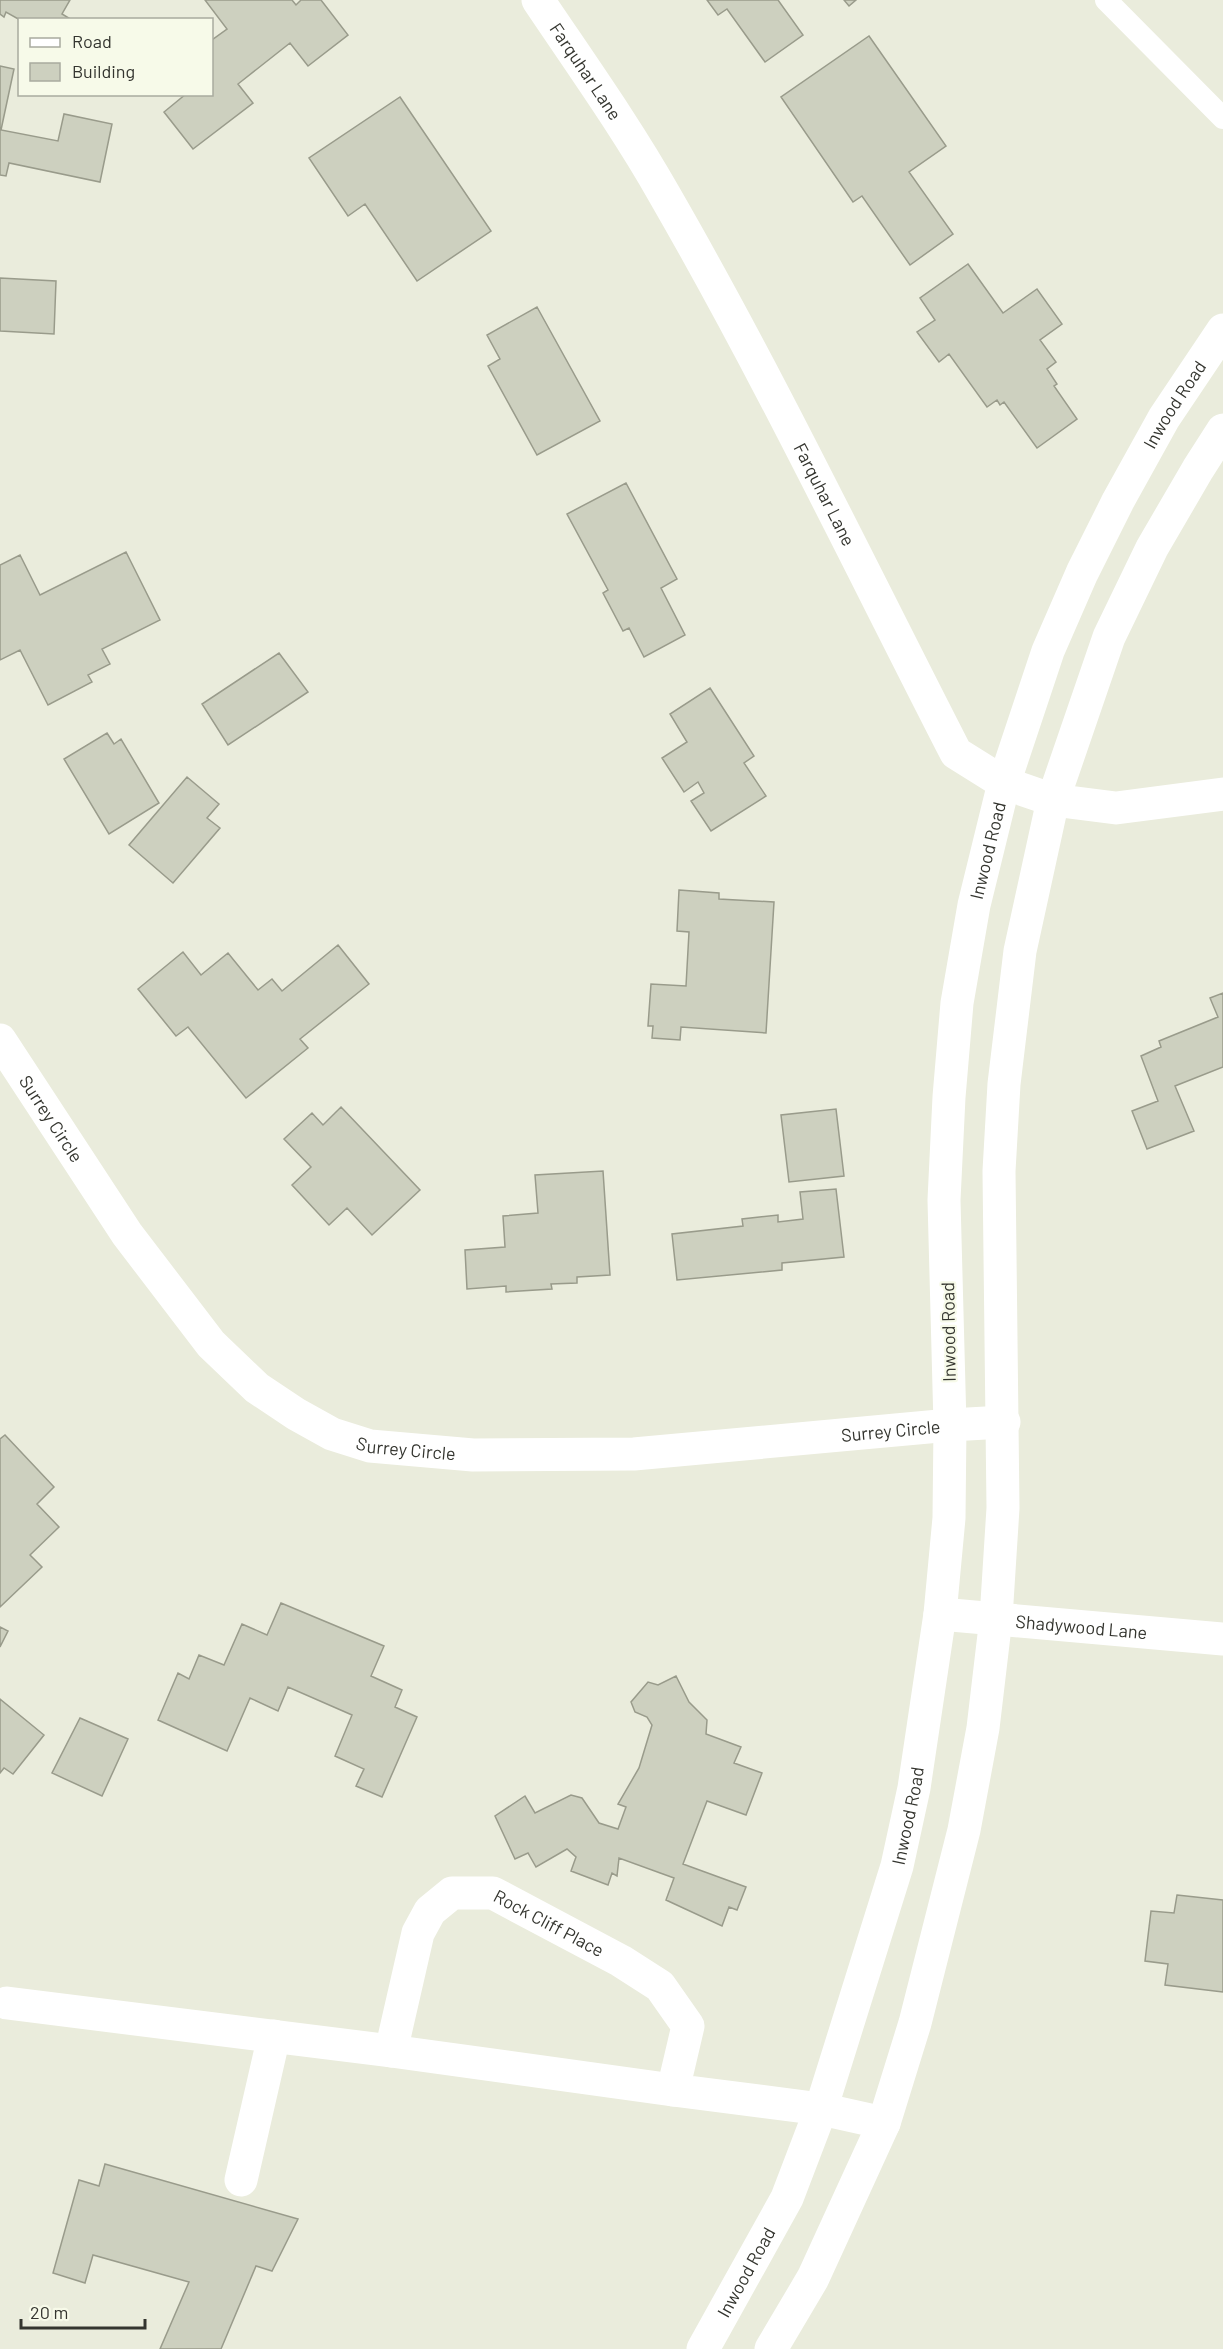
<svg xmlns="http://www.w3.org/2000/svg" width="1223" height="2349" viewBox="0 0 1223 2349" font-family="Barlow,sans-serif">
  <rect width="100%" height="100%" fill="#eaecdc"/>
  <path fill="#cdd0bf" stroke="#999b8b" stroke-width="1.5" d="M0,0H70L62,14L72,20H20L6,12L4,17L0,14Z
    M205,0H292L296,5L301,0H321L348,35L308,66L290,43L238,84L253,103L193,149L164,112L186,94H212V40L227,29Z
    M707,0H778L803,35L765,62L727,9L718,15Z
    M844,0H856L849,6Z
    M869,36L946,146L909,172L953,234L910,265L862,196L853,202L781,97Z
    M0,66L14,69L1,130L58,141L64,114L112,124L100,182L9,163L6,176L0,175Z
    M400,97L491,231L417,281L365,204L348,216L309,158Z
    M968,264L1003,313L1037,289L1062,324L1040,340L1056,362L1047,369L1057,384L1054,386L1077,419L1037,448L1004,402L1000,405L997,400L987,407L949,354L939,362L917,332L935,320L920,298Z
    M0,278L56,281L54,334L0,331Z
    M537,307L600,421L537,455L488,366L500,359L487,335Z
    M626,483L677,579L661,588L685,635L644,657L629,628L623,631L603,593L608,590L567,514Z
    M126,552L160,620L102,649L110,664L88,675L92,682L48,705L20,650L0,660V565L20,555L40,595Z
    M279,653L308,692L228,745L202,704Z
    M710,688L754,756L744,763L766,796L711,831L691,801L704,793L698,782L684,792L662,758L687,742L670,714Z
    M107,733L114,744L121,739L159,803L109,834L64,759Z
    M187,777L219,804L207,818L220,828L173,883L129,845Z
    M679,890L719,893V899L774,902L766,1033L681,1027L680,1040L652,1038L653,1026H648L651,984L686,986L689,932L677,931Z
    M338,945L369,984L300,1039L308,1048L246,1098L188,1027L176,1036L138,989L183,952L201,975L228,953L258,990L272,979L282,991Z
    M1223,993V1067L1175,1086L1194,1131L1147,1149L1132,1111L1158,1101L1141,1056L1161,1047L1159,1041L1218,1017L1210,998Z
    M341,1107L420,1190L372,1235L347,1208L329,1225L292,1185L311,1167L284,1139L312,1113L323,1125Z
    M836,1109L844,1176L789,1182L781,1115Z
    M603,1171L610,1275L577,1277V1283L551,1284L552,1289L506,1292V1286L467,1289L465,1250L505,1247L503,1216L538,1213L535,1175Z
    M836,1189L844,1257L782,1263V1270L677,1280L672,1234L743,1226L742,1219L778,1215V1222L803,1219L800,1192Z
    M5,1435L54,1487L37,1504L59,1527L30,1555L42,1567L0,1607V1439Z
    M281,1603L384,1646L371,1676L402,1690L395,1707L417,1717L382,1797L356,1786L364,1769L335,1756L352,1715L288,1687L278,1711L250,1698L227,1751L158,1720L178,1673L189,1679L199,1655L224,1665L242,1624L267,1635Z
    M0,1627L8,1631L0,1647Z
    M676,1676L689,1702L707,1720L706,1734L741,1747L734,1763L762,1773L746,1815L707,1801L683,1864L746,1887L737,1910L729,1907L722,1926L666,1900L674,1878L619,1858L617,1876L612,1873L608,1885L571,1871L576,1857L567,1849L536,1867L528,1853L515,1859L495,1816L525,1796L535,1813L571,1795L582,1798L599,1823L618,1829L626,1807L618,1804L639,1768L652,1725L647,1717L635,1712L631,1702L648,1682L658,1685Z
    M0,1699L44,1735L13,1774L4,1768L0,1773Z
    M80,1718L128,1739L102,1796L52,1773Z
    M1177,1895L1223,1900V1992L1165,1985L1168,1964L1145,1961L1151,1911L1174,1913Z
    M105,2164L298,2219L272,2271L256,2266L221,2349H160L189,2282L93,2255L85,2283L53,2273L79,2180L99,2186Z"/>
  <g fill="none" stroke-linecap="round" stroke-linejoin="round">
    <path stroke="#fff" stroke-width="22" d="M1106,0L1223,118"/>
    <g stroke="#fff" stroke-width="33">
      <path id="s1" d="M538,0C581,64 626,127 664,194C769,376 860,566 956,753L1004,783L1053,800L1116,808L1223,794"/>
      <path id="s2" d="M0,1040L127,1234L211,1344L257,1388L296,1414L332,1434L370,1446L473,1455L634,1454L950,1425L1004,1422"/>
      <path id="s3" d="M940,1614L1223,1639"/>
      <path d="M7,2003L391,2051L673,2090"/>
      <path id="s4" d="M391,2051L418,1933L430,1911L452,1893H493L621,1961L660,1986L688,2026L673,2090L821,2109L884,2123"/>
      <path d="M241,2180L274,2036"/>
    </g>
    <g stroke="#fff" stroke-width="33">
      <path id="s5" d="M703,2349L787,2198L821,2109L897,1866L914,1788L940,1614L949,1518L950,1425L944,1200L949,1097L957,1003L974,905L1004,783L1048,651L1082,573L1118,501L1164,418L1223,330"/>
      <path d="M771,2349L813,2278L884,2123L915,2023L964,1830L983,1728L996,1618L1003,1508L999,1171L1004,1084L1020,951L1053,800L1109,637L1152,548L1198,469L1223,430"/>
    </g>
  </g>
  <g text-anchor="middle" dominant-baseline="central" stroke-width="4.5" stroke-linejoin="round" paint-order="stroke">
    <g font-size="18" fill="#34352f" stroke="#f7fae9">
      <text stroke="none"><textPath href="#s1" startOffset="86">Farquhar Lane</textPath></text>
      <text stroke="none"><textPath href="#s5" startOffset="2032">Inwood Road</textPath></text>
      <text stroke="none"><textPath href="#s1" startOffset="572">Farquhar Lane</textPath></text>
      <text stroke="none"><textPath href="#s5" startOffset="1546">Inwood Road</textPath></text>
      <text stroke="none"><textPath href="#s2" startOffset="94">Surrey Circle</textPath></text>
      <text transform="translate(948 1332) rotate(-91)">Inwood Road</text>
      <text stroke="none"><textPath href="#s2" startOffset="1084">Surrey Circle</textPath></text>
      <text stroke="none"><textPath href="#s2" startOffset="598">Surrey Circle</textPath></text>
      <text stroke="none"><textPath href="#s3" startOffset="142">Shadywood Lane</textPath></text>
      <text stroke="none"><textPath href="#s5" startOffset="574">Inwood Road</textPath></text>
      <text stroke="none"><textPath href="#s4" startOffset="279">Rock Cliff Place</textPath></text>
      <text stroke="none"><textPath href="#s5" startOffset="88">Inwood Road</textPath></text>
    </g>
  </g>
  <rect x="18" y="18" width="195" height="78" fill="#f7fae9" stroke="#a9ab9f" stroke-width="1.5"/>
  <rect x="30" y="38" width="30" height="9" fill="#ffffff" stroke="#a9ab9f" stroke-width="1.5"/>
  <text x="72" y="48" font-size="18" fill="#34352f">Road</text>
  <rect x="30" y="63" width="30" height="18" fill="#cdd0bf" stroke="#a9ab9f" stroke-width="1.5"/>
  <text x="72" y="78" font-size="18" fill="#34352f">Building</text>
  <path d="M21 2319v9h124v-9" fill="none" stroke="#34352f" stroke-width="3"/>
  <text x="30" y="2319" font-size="18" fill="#34352f" stroke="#f7fae9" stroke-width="4.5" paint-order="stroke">20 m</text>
</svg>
